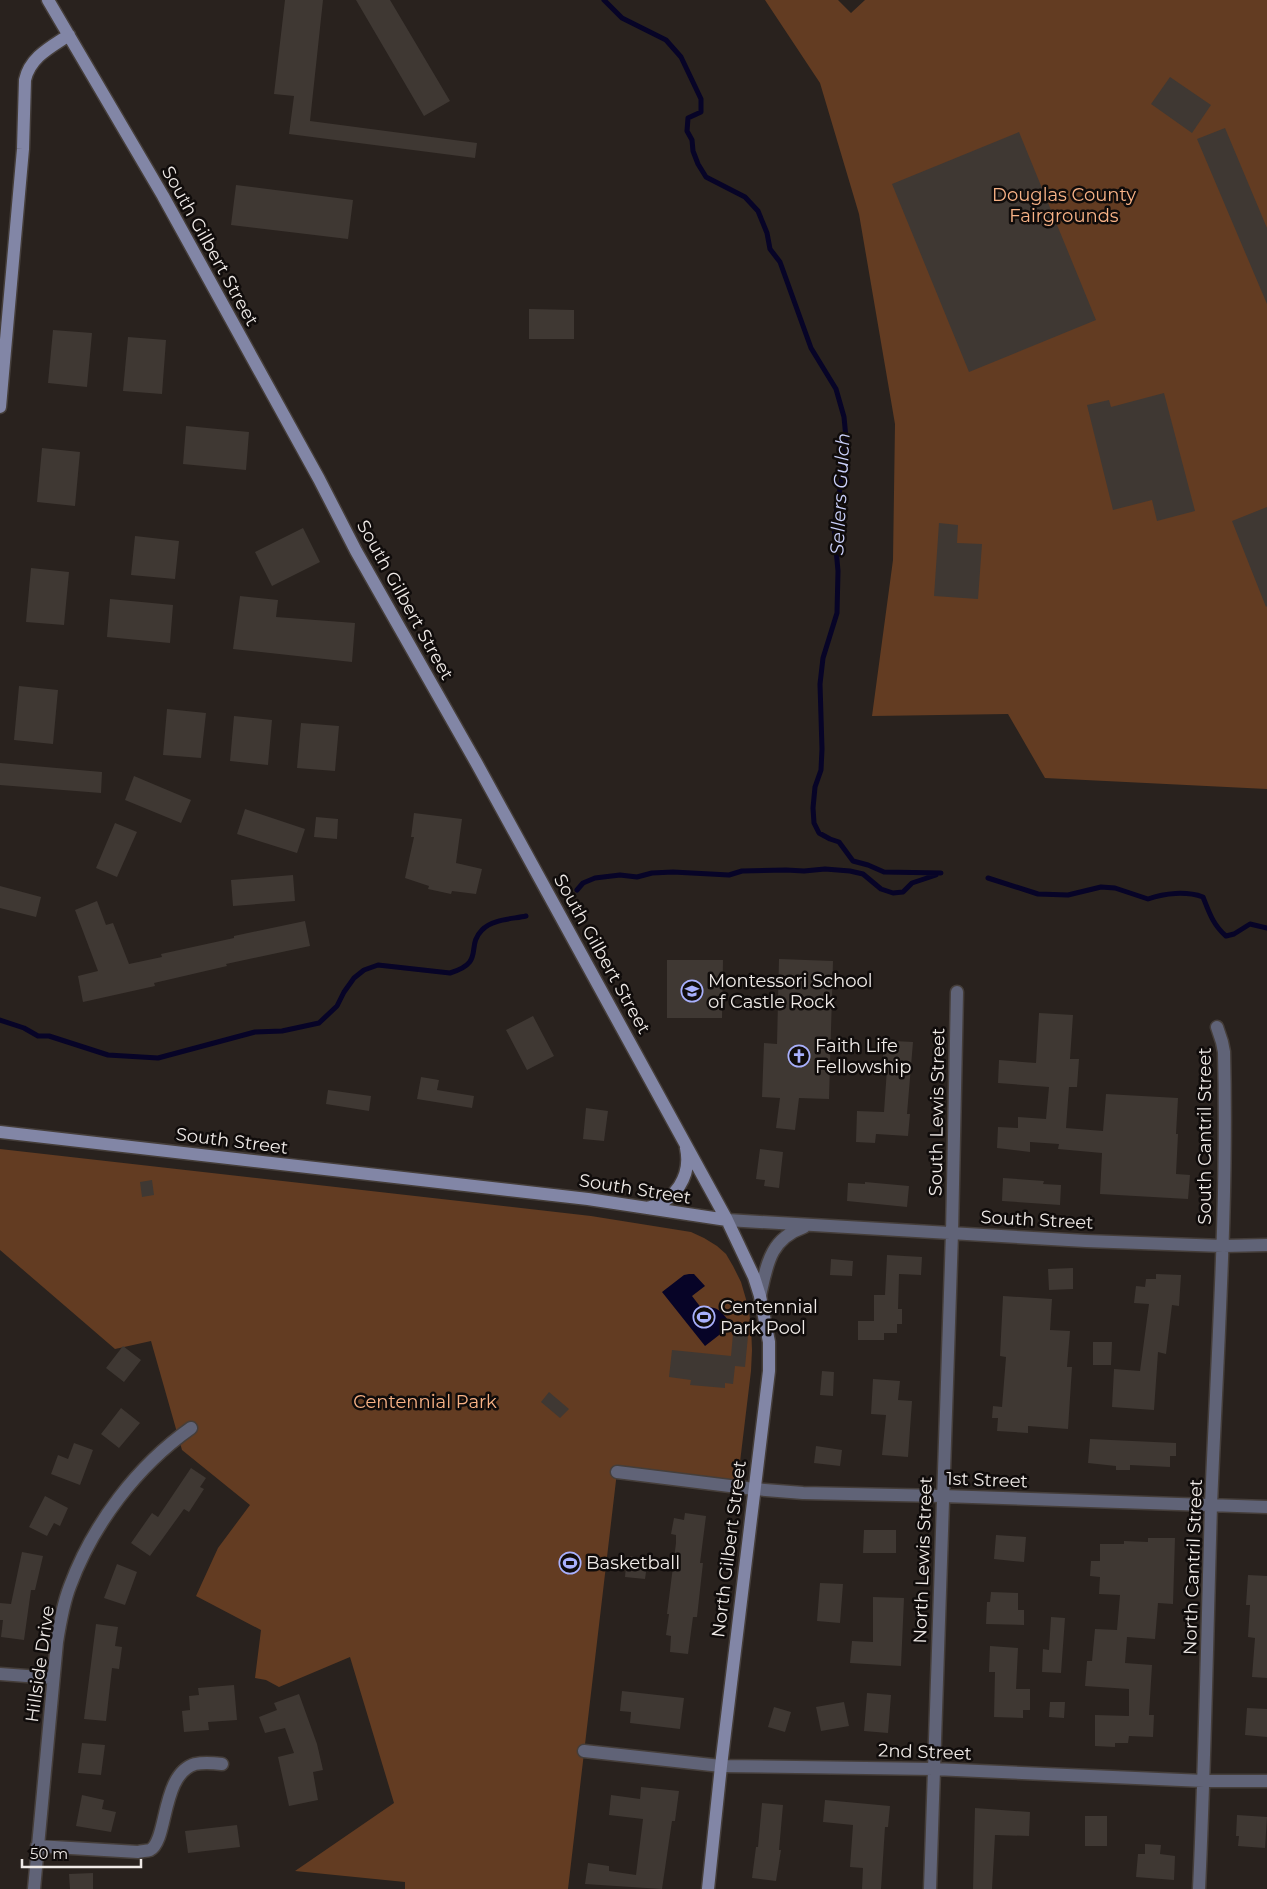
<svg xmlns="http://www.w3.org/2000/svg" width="1267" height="1889" viewBox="0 0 1267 1889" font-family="Montserrat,sans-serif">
  <rect width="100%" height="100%" fill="#29221e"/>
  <path fill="#633c22" d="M765,0H838L851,13L865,0H1267V789L1045,778L1008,714L872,716L893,560L895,424L859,214L820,83Z
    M0,1149L591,1216L691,1232L704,1238L717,1246L726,1254L733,1266L741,1282L748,1306L751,1325L752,1350L751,1371L737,1487L617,1472L568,1889H405V1882L295,1871L394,1803L350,1657L279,1687L266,1680L255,1678L261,1630L196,1596L218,1548L250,1505L182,1450L151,1341L115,1349L0,1250Z"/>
  <path fill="#070427" d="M689,1274H694L705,1286L692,1296L702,1309C717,1303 723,1314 732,1325L705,1346L662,1292L684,1275Z"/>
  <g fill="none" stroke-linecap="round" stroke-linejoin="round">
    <path stroke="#070427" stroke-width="5" d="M604,0L622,18L666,40L681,57L701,99V112L688,118L687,131L692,140L693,151L698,164L706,177L745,197L758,211L767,233L770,249L780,262L811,348L836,389L844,417L846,438L844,463L834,527L838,571L837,613L823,658L820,684L822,749L821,770L815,787L813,808L814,823L819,833L830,839L839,842L853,861L868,865L884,872L941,873
      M988,878L1038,894L1068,895L1101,887L1115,888L1148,899C1165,893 1186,891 1203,897C1209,912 1213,925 1226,936L1234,934L1250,924L1267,928
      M577,890L583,883L595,878L620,875L637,877L652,873L673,872L729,875L742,871L786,870L804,871L825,869L850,871L863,874L881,889L893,893L903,892L912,883L936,875
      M0,1020L24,1028L38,1036H49L108,1055L158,1058L255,1032L282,1031L319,1023L337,1006L344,992L354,978L364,970L378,965L450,973C486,962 465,947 482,930C492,919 513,919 526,916"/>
  </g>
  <path fill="#3f3833" d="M285,0H323L310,121L477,143L475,158L289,134L294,96L274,94Z
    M356,0H390L450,101L424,116Z
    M1170,77L1211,105L1192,133L1151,104Z
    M1225,128L1267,228V304L1197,139Z
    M1019,132L1096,320L969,372L892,184Z
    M236,185L353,200L348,239L231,225Z
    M529,309L574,310V339H529Z
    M53,330L92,333L87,387L48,383Z
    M128,337L166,340L162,394L123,391Z
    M1164,393L1195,511L1157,521L1152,500L1113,510L1087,405L1109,400L1111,407Z
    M186,426L249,432L246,470L183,464Z
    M42,448L80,452L75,506L37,502Z
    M1267,507V606L1266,607L1232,521Z
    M939,523L958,525L957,543L982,544L978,599L934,596Z
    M303,528L320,562L272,586L255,552Z
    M135,536L179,541L175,579L131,575Z
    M31,568L69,572L64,625L26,622Z
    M240,596L278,600L276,617L355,623L352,662L233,649Z
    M110,599L173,605L170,643L107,637Z
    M19,686L58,690L53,744L14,740Z
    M167,709L206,713L201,758L163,755Z
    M234,716L272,720L268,765L230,761Z
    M301,723L339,726L335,771L297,768Z
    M0,763L102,772L101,793L0,785Z
    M134,776L191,800L181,823L125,800Z
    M245,809L305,829L297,853L237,834Z
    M414,813L462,819L456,863L482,869L476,894L452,891L451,894L428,889L429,886L405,878L414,837H411Z
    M316,817L338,819L337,839L314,837Z
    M115,823L137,832L117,877L96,868Z
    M293,875L295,901L233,906L231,880Z
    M0,886L41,897L36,917L0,908Z
    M97,901L106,925L113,923L129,964L162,957L161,954L234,938V936L305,921L310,946L226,964L227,966L154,983L155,986L83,1002L78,976L98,971L75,910Z
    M779,959L833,961L829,1099L799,1098L795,1130L776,1128L780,1098L762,1097L764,1043L777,1044Z
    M667,960H723L722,1018H667Z
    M1039,1013L1073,1015L1070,1059H1079L1077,1087H1069L1066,1128L1103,1131L1106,1094L1178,1098L1176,1134H1178L1176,1174L1190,1175L1188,1199L1100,1194L1102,1153L1058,1149L1059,1144L1030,1142V1152L997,1148L998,1127L1018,1128V1117L1046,1119L1049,1087L998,1083L999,1060L1036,1063Z
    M533,1016L554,1056L527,1070L506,1030Z
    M894,1041L913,1042L907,1114H910L908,1136L876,1134L875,1143L856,1142L857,1111L884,1112L887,1069H882L884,1045H894Z
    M421,1077L439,1080L437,1090L474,1096L472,1108L417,1099Z
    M328,1090L371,1096L369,1111L326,1104Z
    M586,1108L608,1111L604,1141L583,1139Z
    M760,1149L783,1152L779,1188L764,1186L765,1180L756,1179Z
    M1003,1178L1044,1181L1043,1184L1061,1185L1060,1205L1002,1201Z
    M152,1180L154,1195L142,1197L140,1182Z
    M865,1182L909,1186L907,1207L847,1201L848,1183L865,1184Z
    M887,1255L922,1257L921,1275L899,1274L898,1309H902V1324H897V1333H884V1340H858V1321H874V1295H885Z
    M831,1259L853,1261L852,1276L830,1275Z
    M1073,1268V1289L1049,1290L1048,1269Z
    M1156,1274L1181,1275L1179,1306L1172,1305L1166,1354L1158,1352L1154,1410L1112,1407L1114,1369L1140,1371L1149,1304L1134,1303L1136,1286L1145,1287L1146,1279H1156Z
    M1003,1296L1052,1299L1050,1330L1070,1331L1067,1367H1072L1068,1429L1028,1426V1433L997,1431L998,1418H992L993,1406L1002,1407L1006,1357L1000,1356Z
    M733,1334L748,1336L745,1367L735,1366L733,1384L725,1383V1388L690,1385L691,1380L669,1377L672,1350L731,1356Z
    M1093,1342H1112L1111,1365H1093Z
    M123,1346L141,1360L124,1382L106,1368Z
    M822,1371L834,1372L833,1396L820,1395Z
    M873,1379L900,1381L898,1400L912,1401L908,1457L882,1455L886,1415L871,1414Z
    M549,1392L569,1409L560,1418L541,1402Z
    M121,1408L140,1423L119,1448L101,1434Z
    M1090,1439L1176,1443V1456H1170V1467L1130,1465V1470H1116V1466L1088,1463Z
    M74,1443L93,1450L80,1485L51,1474L58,1455L68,1459Z
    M816,1446L842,1450L840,1466L814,1463Z
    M191,1468L206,1478L200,1487L204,1489L189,1512L184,1509L150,1556L131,1543L152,1513L158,1517Z
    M45,1496L68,1508L60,1526L54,1523L47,1536L29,1527Z
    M685,1513L706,1516L700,1563H703L697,1617H693L688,1654L670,1652L671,1636L666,1635L669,1614H667L676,1543V1535L671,1534L674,1518L684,1520Z
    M864,1530H896V1553H863Z
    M996,1535L1026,1537L1024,1562L994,1559Z
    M1148,1538H1175L1173,1604L1158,1603L1155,1639L1127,1637L1125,1663L1152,1665L1149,1715H1154L1153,1737L1129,1736L1128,1743H1115V1747L1095,1746V1715L1129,1716V1689L1085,1686L1087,1661H1092L1095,1629L1117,1630L1120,1595L1099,1594L1100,1577L1090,1576L1091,1561H1100V1544H1124V1541L1148,1542Z
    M22,1552L43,1556L35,1590H31L24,1640L1,1637L3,1620H0V1603L11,1604Z
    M627,1556L648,1558L645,1579L625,1577Z
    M117,1564L137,1572L125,1605L104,1598Z
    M1248,1575L1267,1576V1678L1252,1677L1255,1638L1248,1637L1250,1605H1246Z
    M820,1583L843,1584L840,1623L817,1621Z
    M991,1592L1018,1593V1610H1024V1625L986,1624L987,1602H990Z
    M873,1597L904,1598L901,1666L850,1663L852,1641L873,1642Z
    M1051,1617L1065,1618L1061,1673L1042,1672L1043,1649L1049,1650Z
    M96,1624L118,1627L115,1646L122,1647L119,1669L112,1668L106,1721L84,1719Z
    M990,1646L1018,1648L1016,1689H1030V1710H1023V1718L994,1717L995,1672H989Z
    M234,1685L237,1720L208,1722L209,1730L184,1732L182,1711L190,1710L189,1696L199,1695L198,1688Z
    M622,1691L684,1698L680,1729L630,1723L631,1712L620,1711Z
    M867,1693L891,1695L888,1733L864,1731Z
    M299,1694L317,1744L323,1770L313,1772L318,1800L289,1806L278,1757L294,1753L285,1728L265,1733L259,1717L277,1710L274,1703Z
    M844,1702L849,1726L821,1731L816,1707Z
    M1050,1702H1065L1064,1718L1049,1717Z
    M774,1707L791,1712L785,1732L768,1727Z
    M1247,1708L1267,1709V1737L1245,1735Z
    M82,1743L105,1745L101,1775L78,1773Z
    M641,1787L679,1791L675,1821H672L662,1889L585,1884L588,1863L609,1866V1871L636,1875L643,1819L609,1815L611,1795L640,1799Z
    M82,1795L104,1800L102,1809L116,1812L111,1832L76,1826Z
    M825,1800L890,1806L888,1827H885L881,1889H862L863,1868L850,1867L853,1825L823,1822Z
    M762,1803L783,1805L779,1850H781L776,1881L752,1878L756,1847H758Z
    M975,1808L1030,1812L1029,1836L995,1835L992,1889H973Z
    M1237,1815L1267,1817L1265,1848L1238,1846L1239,1836H1236Z
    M1085,1816H1107V1846H1085Z
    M237,1825L240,1847L188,1853L185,1831Z
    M1145,1844L1161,1845L1160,1854L1175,1856L1174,1880L1136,1877L1138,1854H1145Z
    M93,1873V1889H70L69,1874Z"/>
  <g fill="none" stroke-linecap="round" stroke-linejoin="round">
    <g stroke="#453e3a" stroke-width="15">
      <path id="street" d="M727,1220L1086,1241L1223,1246L1267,1245
        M760,1296C767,1264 770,1239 804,1227
        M617,1472L754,1489L803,1493L942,1496L1267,1507
        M0,1674L53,1678
        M584,1751L721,1766L934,1769L1204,1781H1267
        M37,1846L138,1852C142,1851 147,1851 150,1850C168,1841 161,1774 195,1764C204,1762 214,1763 222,1764
        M34,1889L57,1642C60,1623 63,1604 70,1586C93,1524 137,1466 191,1428
        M930,1889L952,1233L957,992
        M1199,1889C1205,1762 1207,1634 1211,1506C1217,1355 1228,1204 1224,1052L1222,1042L1217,1027"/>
    </g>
    <g stroke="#453e3a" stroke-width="15">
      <path id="secondary" d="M48,0L163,196L319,479L356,551L477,764L727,1220L754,1277L760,1296L769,1342V1371L721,1766L708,1889
        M0,407L23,149L25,80C30,57 51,47 69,35
        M0,1132L588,1199L727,1220
        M647,1208C675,1202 692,1176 686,1148"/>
    </g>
    <use href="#street" stroke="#606377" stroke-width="12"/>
    <use href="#secondary" stroke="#8286a6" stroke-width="12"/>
  </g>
  <defs>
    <g id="school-ring" transform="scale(1.125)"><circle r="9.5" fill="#100c0b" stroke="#a8b0fc" stroke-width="1.5"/><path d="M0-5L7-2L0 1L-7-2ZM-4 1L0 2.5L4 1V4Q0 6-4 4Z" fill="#a8b0fc"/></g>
    <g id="church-ring" transform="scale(1.125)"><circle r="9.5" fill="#100c0b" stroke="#a8b0fc" stroke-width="1.5"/><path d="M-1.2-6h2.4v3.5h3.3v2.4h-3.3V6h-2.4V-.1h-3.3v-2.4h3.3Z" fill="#a8b0fc"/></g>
    <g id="stadium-ring" transform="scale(1.125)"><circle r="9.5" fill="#100c0b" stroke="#a8b0fc" stroke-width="1.5"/><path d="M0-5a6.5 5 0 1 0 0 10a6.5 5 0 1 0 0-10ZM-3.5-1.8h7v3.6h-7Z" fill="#a8b0fc"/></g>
  </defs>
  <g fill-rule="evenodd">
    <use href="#school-ring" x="692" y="991"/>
    <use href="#church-ring" x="799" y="1056"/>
    <use href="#stadium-ring" x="704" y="1317"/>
    <use href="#stadium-ring" x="570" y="1563"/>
  </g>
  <g text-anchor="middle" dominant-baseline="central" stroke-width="5" stroke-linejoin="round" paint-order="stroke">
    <g font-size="18" fill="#f9b387" stroke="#100c0b">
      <text x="1064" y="195">Douglas County<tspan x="1064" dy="21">Fairgrounds</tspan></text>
      <text x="425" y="1402">Centennial Park</text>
    </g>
    <g font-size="18" fill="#efeae7" stroke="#100c0b">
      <text transform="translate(210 246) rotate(61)">South Gilbert Street</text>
      <text transform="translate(405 600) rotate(61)">South Gilbert Street</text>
      <text transform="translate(602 954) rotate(61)">South Gilbert Street</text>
      <text transform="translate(937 1112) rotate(-89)">South Lewis Street</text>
      <text transform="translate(1205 1136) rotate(-90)">South Cantril Street</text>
      <text transform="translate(232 1141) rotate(7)">South Street</text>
      <text transform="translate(635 1189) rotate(9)">South Street</text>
      <text transform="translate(1037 1220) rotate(3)">South Street</text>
      <text transform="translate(987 1480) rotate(2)">1st Street</text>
      <text transform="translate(729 1549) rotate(-83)">North Gilbert Street</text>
      <text transform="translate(923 1560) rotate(-88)">North Lewis Street</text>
      <text transform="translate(1193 1567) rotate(-88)">North Cantril Street</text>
      <text transform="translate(40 1664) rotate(-82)">Hillside Drive</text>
      <text transform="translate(925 1752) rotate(2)">2nd Street</text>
    </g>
    <g font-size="18" fill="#efeae7" stroke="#100c0b" text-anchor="start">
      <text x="708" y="981">Montessori School<tspan x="708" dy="21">of Castle Rock</tspan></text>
      <text x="815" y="1046">Faith Life<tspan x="815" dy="21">Fellowship</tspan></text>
      <text x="720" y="1307">Centennial<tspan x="720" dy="21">Park Pool</tspan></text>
      <text x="586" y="1563">Basketball</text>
    </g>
    <g font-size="19" font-style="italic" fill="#cbd1fc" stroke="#100c0b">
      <text transform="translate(840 494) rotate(-87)">Sellers Gulch</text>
    </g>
  </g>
  <path d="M22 1859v8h119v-8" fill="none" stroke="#efeae7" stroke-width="2.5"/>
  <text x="30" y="1859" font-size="15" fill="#efeae7" stroke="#100c0b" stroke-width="4" paint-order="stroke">50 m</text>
</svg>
